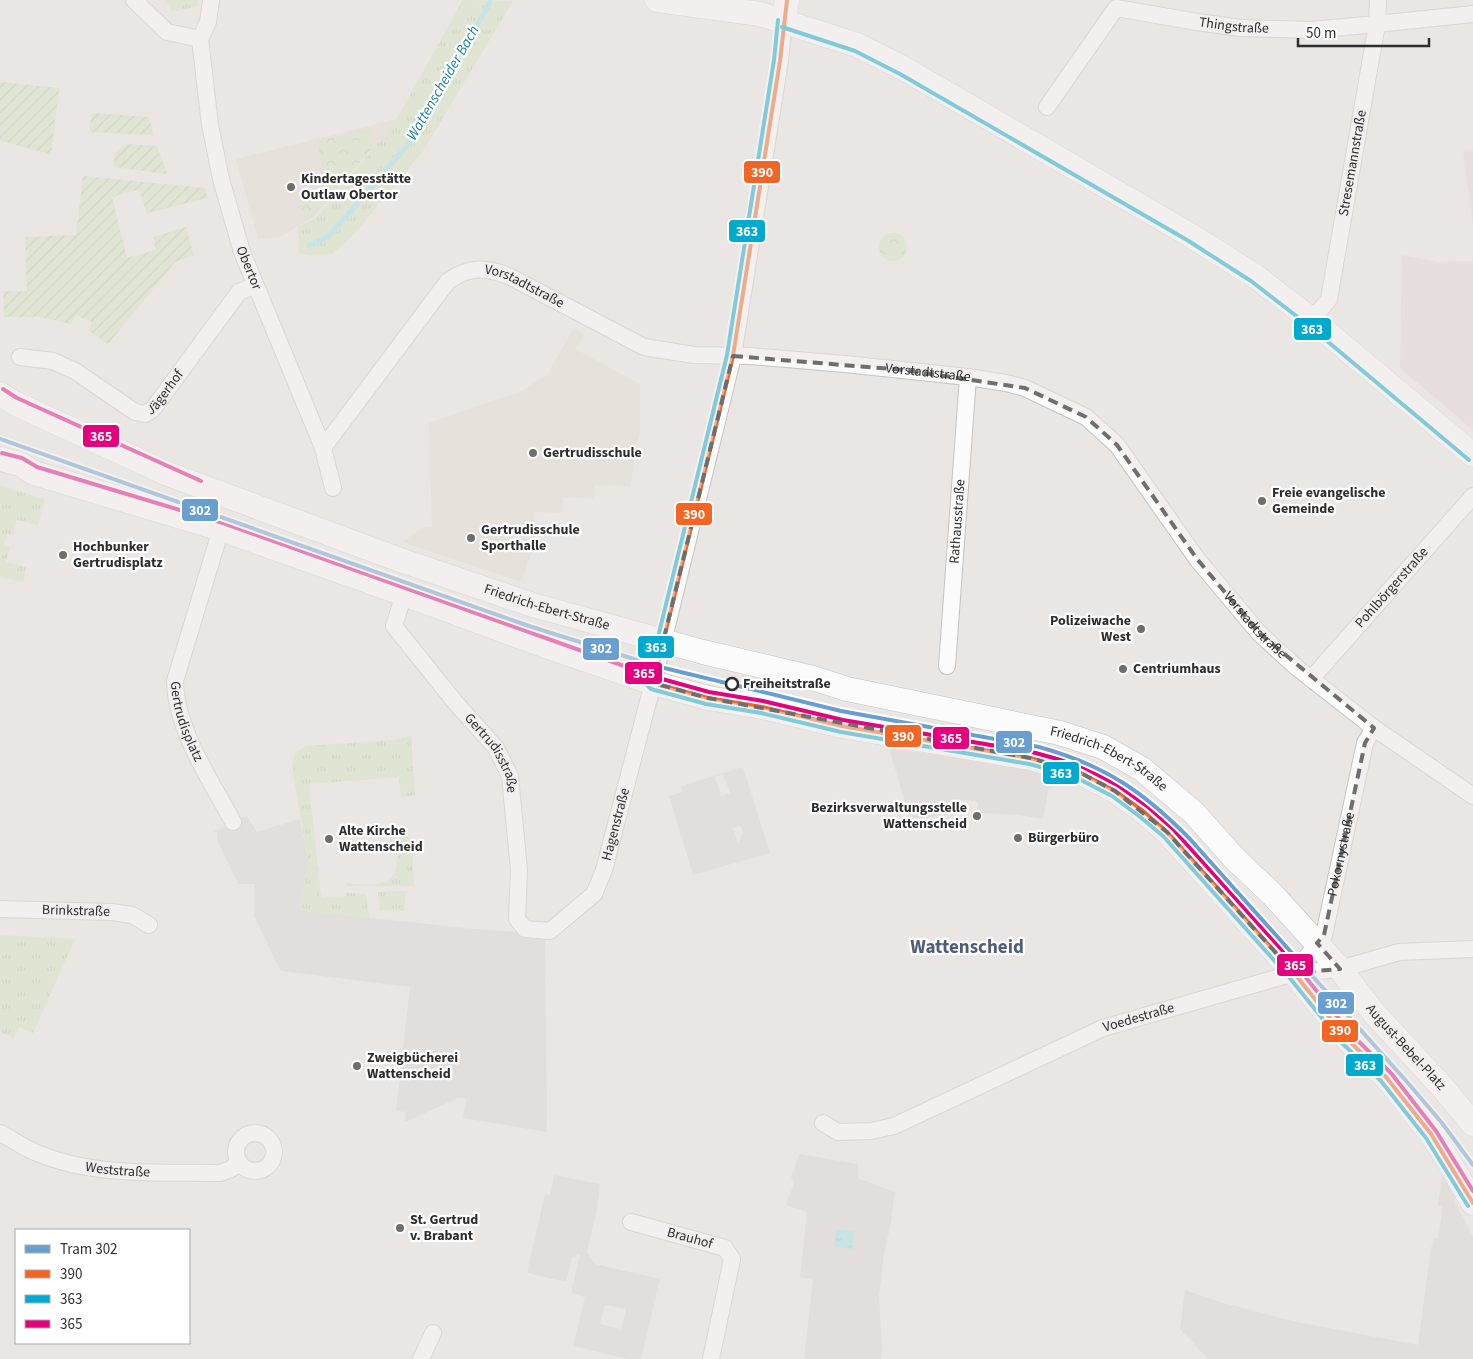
<svg xmlns="http://www.w3.org/2000/svg" width="1473" height="1359" viewBox="0 0 1473 1359" font-family="'Source Sans 3',sans-serif">
  <defs>
    <pattern id="grass-tufts" width="24" height="20" patternUnits="userSpaceOnUse" patternTransform="scale(1.25)"><rect width="24" height="20" fill="#d3e3bf"/><path d="M3 7l-1-3M5 7V3M7 7l1-3M15 17l-1-3M17 17v-4M19 17l1-3" fill="none" stroke="#b5c3a4"/></pattern>
    <pattern id="park-crowns" width="20" height="18" patternUnits="userSpaceOnUse" patternTransform="scale(1.25)"><rect width="20" height="18" fill="#d3e3bf"/><path d="M2 6a3 3 0 1 1 6 0M12 15a3 3 0 1 1 6 0" fill="none" stroke="#b5c3a4"/></pattern>
    <pattern id="garden-furrows" width="10" height="10" patternUnits="userSpaceOnUse" patternTransform="scale(1.25)"><rect width="10" height="10" fill="#d3e3bf"/><path d="M-1 1l2-2M0 10L10 0M9 11l2-2" fill="none" stroke="#b5c3a4"/></pattern>
    <pattern id="water-ripples" width="26" height="14" patternUnits="userSpaceOnUse" patternTransform="scale(1.25)"><rect width="26" height="14" fill="#9ce0e6"/><path d="M2 4q2-2 4 0t4 0M15 11q2-2 4 0t4 0" fill="none" stroke="#87c0c6"/></pattern>
  </defs>
  <rect width="100%" height="100%" fill="#eae6e3"/>
  <path fill="#e4dbd2" d="M397,119L315,216L280,237L258,239L236,159Z
    M574,328L584,335L575,349L640,384V432L630,486L595,485L594,499L563,497L562,513L534,512V545L521,582L403,542L423,527H432L429,423L519,392L547,375Z"/>
  <path fill="#e3d7d8" d="M1463,150H1473V224Z
    M1402,255L1439,262L1473,261V430L1400,368Z"/>
  <path fill="url(#grass-tufts)" d="M165,0H198L197,7L172,11Z
    M463,0L513,1L423,151L360,227L347,241L333,253L314,256L299,253L298,227L317,217L396,120Z
    M0,486L45,499L38,525L17,520L13,535L7,534L4,546L10,547L6,562L27,567L23,582L0,577Z
    M411,736L415,795L401,797L399,777L309,784L321,898L345,896V893L366,894L369,918L305,911L301,904L308,859L292,767L295,753L306,746L395,740Z
    M390,834L406,835L412,840L414,886H346V883C361,884 387,889 395,872C397,867 397,858 398,852L390,842Z
    M406,891L404,911L380,910L378,892Z
    M0,935L75,939L33,1033L19,1027L13,1038L0,1032Z"/>
  <path fill="url(#park-crowns)" d="M371,129L376,143L315,215L307,221L298,206L326,189L317,141Z
    M879 247a14 14 0 1 1 28 0a14 14 0 1 1-28 0Z"/>
  <path fill="url(#garden-furrows)" d="M0,82L59,88L51,155L0,140Z
    M92,113L149,117L153,135L89,132Z
    M127,144L157,146L167,174L113,167L115,153Z
    M83,176L205,188L207,198L147,213L139,189L112,197L127,258L156,250L153,237L186,227L194,255L175,262L108,344L89,331L92,322L76,315L71,324L41,317H4L3,291H27L25,237L76,235Z"/>
  <path fill="#dad6d3" fill-rule="evenodd" d="M889,748L1024,768L1051,774L1043,819L1019,815L977,813L978,802L964,800L954,802L953,804L954,814L910,819Z
    M743,767L770,853L693,875L669,796L683,792L681,786ZM723,774L730,793L721,796L715,777ZM741,826L743,833L738,843L733,828Z
    M247,816L257,832L300,819L308,859L301,904L305,911L475,929L545,934L547,1132L463,1118L466,1099L458,1098L405,1122L406,1112L396,1111L410,987L281,971L254,916L255,884H238L217,840V832H213Z
    M799,1154L858,1164V1178L895,1192L890,1227L884,1254L879,1296L882,1348L881,1359H804L813,1279L800,1277L807,1212L786,1205L794,1183L791,1178Z
    M1443,1168L1456,1193L1455,1202L1473,1237V1359H1208L1180,1329L1185,1290L1223,1303L1297,1322L1418,1345L1431,1248L1434,1238H1438L1442,1212V1207L1438,1206Z
    M554,1175L600,1184L597,1209L587,1251L595,1264L660,1279L641,1359H628L573,1346L585,1297L571,1293L580,1254L572,1258L566,1282L527,1273L545,1194L550,1195ZM605,1305L626,1309L621,1329L600,1324Z"/>
  <path fill="url(#water-ripples)" d="M836,1229L854,1231L852,1249L835,1247Z"/>
  <g fill="none" stroke-linecap="round" stroke-linejoin="round">
    <path stroke="#9ce0e6" stroke-width="5" d="M309,246L329,236L406,147L436,99L490,2"/>
    <g stroke="#c5c3c3" stroke-width="18">
      <g id="street">
        <path d="M134,0L167,32L200,39"/>
        <path id="s1" d="M211,0L208,22L200,39L210,125L221,179L242,252L323,448L333,488"/>
        <path id="s2" d="M1047,107L1116,8L1197,22L1241,28L1311,30L1377,24L1473,14"/>
        <path id="s3" d="M1312,320L1329,299L1377,24L1378,0"/>
        <path id="s4" d="M20,357L53,361L75,371L135,412L145,414L153,409L239,292L254,286"/>
        <path id="s5" d="M323,448L448,281C470,266 485,267 509,276L644,347L694,355L750,356L845,364L968,377L1006,383L1025,388L1086,417L1117,445L1197,559L1259,633L1296,667L1374,728L1473,796"/>
        <path id="s6" d="M221,529L175,681C176,730 210,779 233,822"/>
        <path id="s7" d="M404,594L394,626L455,702L496,748L510,776L519,870L517,919L525,929L550,931L594,894L604,870L653,683L733,356L780,61L784,21"/>
        <path id="s8" d="M947,666L968,377"/>
        <path id="s9" d="M1311,679L1473,496"/>
        <path id="s10" d="M0,909L112,912L132,915L149,925"/>
        <path id="s11" d="M1294,973L1324,935L1365,743L1374,728"/>
        <path id="s12" d="M823,1123L838,1132L871,1131L894,1126L1103,1028L1294,973L1340,969L1399,952L1473,949"/>
        <circle cx="255" cy="1152" r="19"/>
        <path id="s13" d="M0,1133C12,1139 24,1148 37,1153C94,1177 160,1172 220,1173L231,1169L239,1162"/>
        <path id="s14" d="M631,1222L725,1248L732,1259L711,1359"/>
        <path d="M421,1359L433,1333"/>
      </g>
    </g>
    <g stroke="#c5c3c3" stroke-width="25">
      <g id="secondary">
        <path d="M657,0L760,14L857,45L903,68L1190,235L1255,276L1312,320L1473,455"/>
        <path d="M784,21L787,0"/>
        <path id="s15" d="M0,394L14,403L168,474L403,561L533,605L703,652L813,678L847,689L1060,733L1103,747L1142,769L1194,813L1234,858L1273,895L1340,969L1374,1013L1444,1089L1473,1124"/>
        <path d="M0,459L20,464L34,473L221,529L404,594L543,645L653,683L708,698L762,707L842,726L1030,758L1077,771L1115,791L1143,811L1167,832L1294,973L1347,1039L1368,1061L1386,1077L1431,1134L1448,1160L1473,1203"/>
      </g>
    </g>
    <use href="#street" stroke="#fcfbfb" stroke-width="16"/>
    <use href="#secondary" stroke="#fcfbfb" stroke-width="24"/>
    <g stroke="#fff" stroke-width="8">
      <path id="bus-1" d="M653,683L708,698L762,707L842,726L1030,758L1077,771L1115,791L1143,811L1167,832L1294,973L1347,1039L1386,1077L1431,1134L1473,1203
        M653,683L733,356L780,61L787,0"/>
    </g>
    <g stroke="#fff" stroke-width="8">
      <path id="bus-2" d="M778,20L774,60L727,355L647,682L648,686L651,689L706,704L761,713L841,732L1029,764L1052,770L1075,777L1112,796L1139,816L1163,836L1289,977L1342,1043L1381,1081L1426,1138L1468,1206
        M782,27L855,51L900,74L1187,240L1251,281L1308,325L1469,460"/>
    </g>
    <g stroke="#fff" stroke-width="8">
      <path id="bus-3" d="M3,389L17,398L201,481
        M2,453L22,458L37,467L223,523L655,677L709,692L763,701L843,720L1032,752L1079,765L1119,786L1147,806L1172,828L1299,969L1352,1035L1391,1073L1436,1131L1473,1191"/>
    </g>
    <use href="#bus-1" stroke="#f26522" stroke-width="4"/>
    <use href="#bus-2" stroke="#00a9ce" stroke-width="4"/>
    <use href="#bus-3" stroke="#e5007d" stroke-width="4"/>
    <g stroke="#fff" stroke-width="8">
      <path id="tram-1" d="M0,439L529,626L656,666L841,711L1039,747C1104,765 1143,791 1190,839L1408,1083L1442,1123L1473,1165"/>
    </g>
    <use href="#tram-1" stroke="#689fd0" stroke-width="4"/>
  </g>
  <path d="M0 0H1473V1359H0ZM733,356L904,370L1025,388L1086,417L1117,445L1197,559L1259,633L1374,728L1365,743L1324,935L1317,943L1340,969L1294,973L1167,832L1115,791L1077,771L1030,758L708,698L653,683Z" fill="#eae6e3" fill-opacity=".55" fill-rule="evenodd"/>
  <path fill="none" stroke="#6f6e6d" stroke-width="4" stroke-dasharray="10 6" stroke-linejoin="round" d="M733,356L904,370L1025,388L1086,417L1117,445L1197,559L1259,633L1374,728L1365,743L1324,935L1317,943L1340,969L1294,973L1167,832L1115,791L1077,771L1030,758L708,698L653,683Z"/>
  <g fill="#6f6e6d" stroke="#fff" stroke-width="2">
    <circle cx="291" cy="187" r="5"/>
    <circle cx="533" cy="453" r="5"/>
    <circle cx="1262" cy="501" r="5"/>
    <circle cx="471" cy="538" r="5"/>
    <circle cx="63" cy="555" r="5"/>
    <circle cx="1141" cy="629" r="5"/>
    <circle cx="1123" cy="669" r="5"/>
    <circle cx="977" cy="816" r="5"/>
    <circle cx="1018" cy="838" r="5"/>
    <circle cx="329" cy="839" r="5"/>
    <circle cx="357" cy="1066" r="5"/>
    <circle cx="400" cy="1228" r="5"/>
  </g>
  <circle fill="#fff" stroke="#2d2d2d" stroke-width="2.5" cx="732" cy="684" r="6"/>
  <g text-anchor="middle" dominant-baseline="central" stroke-width="4.5" stroke-linejoin="round" paint-order="stroke">
    <g font-size="14" fill="#2d2d2d" stroke="#fff">
      <text stroke="none"><textPath href="#s2" startOffset="240">Thingstraße</textPath></text>
      <text stroke="none"><textPath href="#s3" startOffset="165">Stresemannstraße</textPath></text>
      <text stroke="none"><textPath href="#s1" startOffset="276">Obertor</textPath></text>
      <text stroke="none"><textPath href="#s5" startOffset="291">Vorstadtstraße</textPath></text>
      <text stroke="none"><textPath href="#s5" startOffset="711">Vorstadtstraße</textPath></text>
      <text stroke="none"><textPath href="#s4" startOffset="170">Jägerhof</textPath></text>
      <text stroke="none"><textPath href="#s8" startOffset="145">Rathausstraße</textPath></text>
      <text stroke="none"><textPath href="#s9" startOffset="122">Pohlbörgerstraße</textPath></text>
      <text stroke="none"><textPath href="#s15" startOffset="588">Friedrich-Ebert-Straße</textPath></text>
      <text stroke="none"><textPath href="#s5" startOffset="1146">Vorstadtstraße</textPath></text>
      <text stroke="none"><textPath href="#s6" startOffset="201">Gertrudisplatz</textPath></text>
      <text stroke="none"><textPath href="#s7" startOffset="195">Gertrudisstraße</textPath></text>
      <text stroke="none"><textPath href="#s15" startOffset="1172">Friedrich-Ebert-Straße</textPath></text>
      <text stroke="none"><textPath href="#s7" startOffset="536">Hagenstraße</textPath></text>
      <text stroke="none"><textPath href="#s11" startOffset="131">Pokornystraße</textPath></text>
      <text stroke="none"><textPath href="#s10" startOffset="76">Brinkstraße</textPath></text>
      <text stroke="none"><textPath href="#s12" startOffset="342">Voedestraße</textPath></text>
      <text stroke="none"><textPath href="#s15" startOffset="1591">August-Bebel-Platz</textPath></text>
      <text stroke="none"><textPath href="#s13" startOffset="125">Weststraße</textPath></text>
      <text stroke="none"><textPath href="#s14" startOffset="61">Brauhof</textPath></text>
    </g>
    <g font-size="14" font-weight="bold" fill="#2d2d2d" stroke="#fff" text-anchor="start">
      <text x="301" y="179">Kindertagesstätte<tspan x="301" dy="16">Outlaw Obertor</tspan></text>
      <text x="543" y="453">Gertrudisschule</text>
      <text x="1272" y="493">Freie evangelische<tspan x="1272" dy="16">Gemeinde</tspan></text>
      <text x="481" y="530">Gertrudisschule<tspan x="481" dy="16">Sporthalle</tspan></text>
      <text x="73" y="547">Hochbunker<tspan x="73" dy="16">Gertrudisplatz</tspan></text>
      <text x="1131" y="621" text-anchor="end">Polizeiwache<tspan x="1131" dy="16">West</tspan></text>
      <text x="1133" y="669">Centriumhaus</text>
      <text x="967" y="808" text-anchor="end">Bezirksverwaltungsstelle<tspan x="967" dy="16">Wattenscheid</tspan></text>
      <text x="339" y="831">Alte Kirche<tspan x="339" dy="16">Wattenscheid</tspan></text>
      <text x="1028" y="838">Bürgerbüro</text>
      <text x="367" y="1058">Zweigbücherei<tspan x="367" dy="16">Wattenscheid</tspan></text>
      <text x="410" y="1220">St. Gertrud<tspan x="410" dy="16">v. Brabant</tspan></text>
    </g>
    <g font-size="14" font-weight="bold" fill="#2d2d2d" stroke="#fff" text-anchor="start">
      <text x="743" y="684">Freiheitstraße</text>
    </g>
    <g font-size="15" font-style="italic" fill="#178197" stroke="#fff">
      <text transform="translate(443 83) rotate(-60)">Wattenscheider Bach</text>
    </g>
    <g font-size="19" font-weight="bold" fill="#4f5f7b" stroke="#fff">
      <text x="967" y="947">Wattenscheid</text>
    </g>
  </g>
  <g stroke="#fff" stroke-width="2">
    <rect x="743" y="160" width="38" height="24" rx="5" fill="#f26522"/>
    <rect x="728" y="219" width="38" height="24" rx="5" fill="#00a9ce"/>
    <rect x="1293" y="317" width="39" height="24" rx="5" fill="#00a9ce"/>
    <rect x="82" y="424" width="38" height="24" rx="5" fill="#e5007d"/>
    <rect x="181" y="498" width="38" height="24" rx="5" fill="#689fd0"/>
    <rect x="675" y="502" width="38" height="24" rx="5" fill="#f26522"/>
    <rect x="637" y="635" width="38" height="24" rx="5" fill="#00a9ce"/>
    <rect x="582" y="637" width="38" height="24" rx="5" fill="#689fd0"/>
    <rect x="624" y="661" width="39" height="24" rx="5" fill="#e5007d"/>
    <rect x="884" y="724" width="38" height="24" rx="5" fill="#f26522"/>
    <rect x="932" y="726" width="38" height="24" rx="5" fill="#e5007d"/>
    <rect x="995" y="730" width="38" height="24" rx="5" fill="#689fd0"/>
    <rect x="1042" y="761" width="38" height="24" rx="5" fill="#00a9ce"/>
    <rect x="1276" y="953" width="38" height="24" rx="5" fill="#e5007d"/>
    <rect x="1317" y="991" width="38" height="24" rx="5" fill="#689fd0"/>
    <rect x="1321" y="1019" width="38" height="24" rx="5" fill="#f26522"/>
    <rect x="1345" y="1053" width="39" height="24" rx="5" fill="#00a9ce"/>
  </g>
  <g font-size="14" text-anchor="middle" font-weight="bold" fill="#fff">
    <text x="762" y="177">390</text>
    <text x="747" y="236">363</text>
    <text x="1312" y="334">363</text>
    <text x="101" y="441">365</text>
    <text x="200" y="515">302</text>
    <text x="694" y="519">390</text>
    <text x="656" y="652">363</text>
    <text x="601" y="653">302</text>
    <text x="644" y="678">365</text>
    <text x="903" y="741">390</text>
    <text x="951" y="743">365</text>
    <text x="1014" y="747">302</text>
    <text x="1061" y="778">363</text>
    <text x="1295" y="970">365</text>
    <text x="1336" y="1008">302</text>
    <text x="1340" y="1035">390</text>
    <text x="1365" y="1070">363</text>
  </g>
  <rect x="15" y="1229" width="175" height="115" fill="#ffffff" stroke="#ababab"/>
  <rect x="25" y="1245" width="25" height="8" fill="#689fd0" stroke="#ababab"/>
  <text x="60" y="1254" font-size="15" fill="#2d2d2d">Tram 302</text>
  <rect x="25" y="1270" width="25" height="8" fill="#f26522" stroke="#ababab"/>
  <text x="60" y="1279" font-size="15" fill="#2d2d2d">390</text>
  <rect x="25" y="1295" width="25" height="8" fill="#00a9ce" stroke="#ababab"/>
  <text x="60" y="1304" font-size="15" fill="#2d2d2d">363</text>
  <rect x="25" y="1320" width="25" height="8" fill="#e5007d" stroke="#ababab"/>
  <text x="60" y="1329" font-size="15" fill="#2d2d2d">365</text>
  <path d="M1298 38v8h131v-8" fill="none" stroke="#2d2d2d" stroke-width="2.5"/>
  <text x="1306" y="38" font-size="15" fill="#2d2d2d" stroke="#ffffff" stroke-width="4" paint-order="stroke">50 m</text>
</svg>
